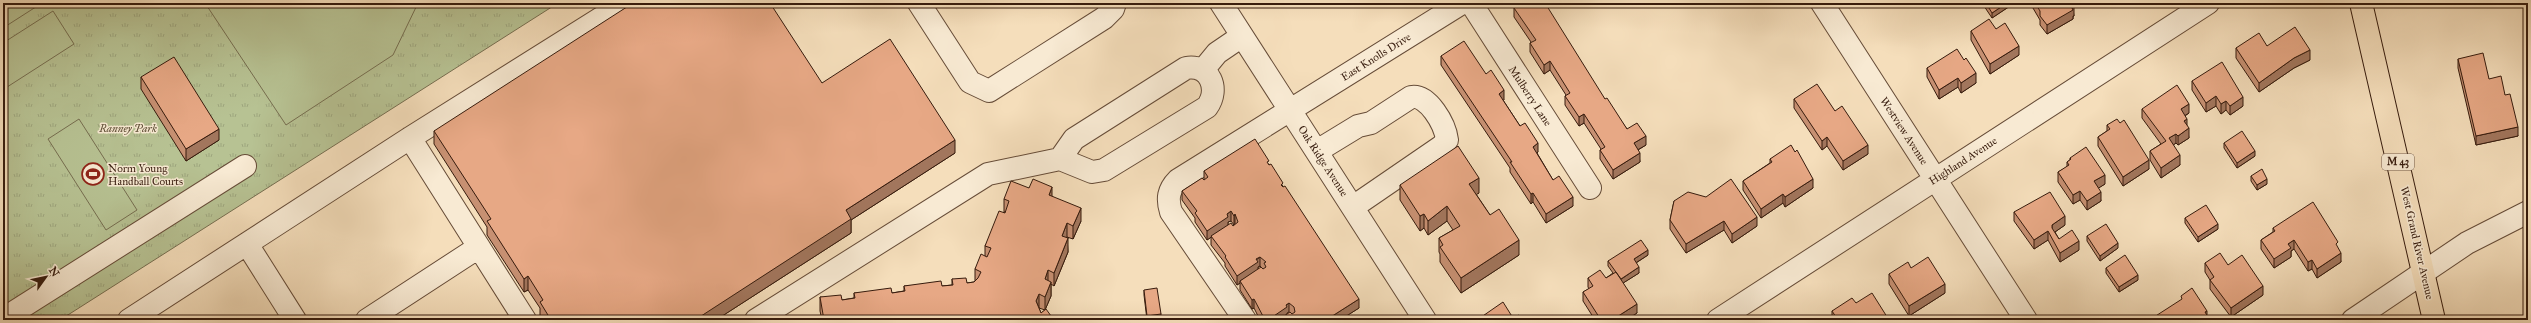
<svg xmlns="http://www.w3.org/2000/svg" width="2531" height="323" viewBox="0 0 2531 323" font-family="'IM FELL Great Primer',serif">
  <defs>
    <pattern id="grass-tufts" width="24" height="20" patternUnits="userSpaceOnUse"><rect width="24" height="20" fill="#b7c293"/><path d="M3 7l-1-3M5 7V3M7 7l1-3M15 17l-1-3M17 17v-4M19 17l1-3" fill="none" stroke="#9ea67e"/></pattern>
  </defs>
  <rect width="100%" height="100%" fill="#f5debb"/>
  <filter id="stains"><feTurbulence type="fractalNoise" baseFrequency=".005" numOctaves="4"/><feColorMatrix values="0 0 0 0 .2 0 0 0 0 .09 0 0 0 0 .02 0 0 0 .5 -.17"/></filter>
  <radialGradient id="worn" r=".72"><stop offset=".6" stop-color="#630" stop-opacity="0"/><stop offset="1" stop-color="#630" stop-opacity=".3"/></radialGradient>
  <path fill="url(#grass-tufts)" stroke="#766e50" d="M3,3H558L60,320H3Z"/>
  <path fill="#b7c293" stroke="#766e50" d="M3,3H42L3,28Z
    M205,3H418L393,55L286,125Z
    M53,11L74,44L4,89L3,43Z
    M79,119L137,210L106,230L48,139Z"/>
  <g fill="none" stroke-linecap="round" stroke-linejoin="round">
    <g stroke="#664c38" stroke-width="24">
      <path id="minor" d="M919,3L970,82L989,91L1104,18L1113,9L1115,3
        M1221,3L1425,320
        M1471,3L1590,188
        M1822,3L2026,320
        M1203,70L1217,53L1242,36
        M410,138L525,320
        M1317,151L1358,126L1371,123L1411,97C1428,94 1445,124 1447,140L1442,146L1353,207
        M247,244L295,320
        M3,319L245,166
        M129,320L410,138L625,3
        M367,320L479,247
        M756,320L988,174L1060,159L1092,172L1104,170L1207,107C1220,89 1210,64 1186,68L1074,139L1060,159
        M1245,320L1171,212C1167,199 1168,190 1178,180L1462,3
        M1718,320L2208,3
        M2353,320L2467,243L2528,212"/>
    </g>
    <g stroke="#361b0d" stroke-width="24">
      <path id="major" d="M2361,3L2434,320"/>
    </g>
    <use href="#minor" stroke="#f8ead3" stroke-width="22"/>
    <use href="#major" stroke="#f5debb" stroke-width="22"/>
  </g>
  <path fill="#c79072" stroke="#361b0d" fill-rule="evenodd" d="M1982,3H2010V6L1992,18Z
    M2030,3H2072L2074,16H2073V19L2047,34L2040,25V20Z
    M1514,8L1605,99L1627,129L1646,145L1638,150L1640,162L1613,179L1600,159V150L1601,149L1584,123L1579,126L1565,105V96L1566,95L1550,70L1544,74L1530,52V43L1531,42L1514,17Z
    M1996,29L2019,55L1990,74L1971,40V31Z
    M2267,46L2310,60L2294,68L2259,92L2236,58V48Z
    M1441,56L1486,74L1504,100H1503L1520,126L1538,152L1537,153L1553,180L1573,206L1546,223L1533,202L1531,204L1510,172V168L1441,65Z
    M2528,58V78L2524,69V60Z
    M2458,59L2489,79L2505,95L2518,136L2476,145L2458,68Z
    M1964,60L1976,83L1961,93L1958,87L1939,99L1927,77V68Z
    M141,77L219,140L186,161L141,89Z
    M2192,81L2243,106L2230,115L2226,110L2221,114L2216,106L2206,112L2192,90Z
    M822,83L955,153L851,220V233L716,320H542L540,316V308L528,290L524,292L487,235V227L434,144V131Z
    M1794,99L1835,111L1868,154L1843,170L1827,146L1822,150L1794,108Z
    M2142,109L2189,113L2185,116L2189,138L2178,145L2176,143L2173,145L2180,165L2161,178L2150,160V151L2161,144L2142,118Z
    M2120,123L2149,169L2123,186L2098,146V137L2107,131V125Z
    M2224,143L2255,156L2237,168L2224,148Z
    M1795,152L1813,188L1785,207L1783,203L1761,218L1743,190V181L1770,163V159Z
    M2070,158L2105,184L2098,188L2101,201L2087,210L2080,200L2073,204L2058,182V172L2067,167V162L2070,160Z
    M1269,164L1359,308L1340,320H1260L1254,308L1252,309L1240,290V283L1237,285L1225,266V263L1211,245V237L1207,240L1195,222V218L1182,200V191L1204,180V171ZM1231,221L1234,225L1235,224L1233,226L1228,225V222ZM1260,266L1263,269H1258V267Z
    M2251,176L2267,184L2257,190L2251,181Z
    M1400,185L1479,193L1476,194L1490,215L1519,255L1461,293L1440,262V254L1439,252V238L1453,230L1447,221L1428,235L1424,228L1420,231L1400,200Z
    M1029,188L1052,196L1081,221L1073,239L1067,237L1068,252L1054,286L1051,284V296L1045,310L1054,320H822L820,311V297L842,300L854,298V293H892L904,291V286H942L952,285V279L967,283L974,282L975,281V269L985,256V246L1005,212H1004V199ZM1039,308L1045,310L1041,313Z
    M1674,201L1757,226L1732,243L1724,230L1686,253L1670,229V220Z
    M2014,212L2065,225L2055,232L2059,239L2079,250L2060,262L2048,240L2034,249L2014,221Z
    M2185,218L2218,229L2198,242L2185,223Z
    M2273,228L2338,248L2341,262L2317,278L2312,269L2308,271L2294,249L2291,251V257L2274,268L2261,249V240L2273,232Z
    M2087,236L2118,248L2100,261L2087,241Z
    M1648,255L1636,263L1639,273L1623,283L1637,313L1626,320H1595L1583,301V292L1589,289L1588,287V278H1606L1613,273L1608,266V261Z
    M2205,263L2228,265L2263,295L2231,317L2210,289V280L2205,272Z
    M1911,268L1945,293L1909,316L1889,284V274Z
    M2106,268L2138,280L2119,292L2106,273Z
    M1144,290L1161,314V319L1147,320L1144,295Z
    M1856,303L1890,320H1832V311Z"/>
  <path fill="#a2765d" stroke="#361b0d" d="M2007,3H2010V6L1992,18V13Z
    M2074,7V16H2073V19L2047,34V25Z
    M2019,46V55L1990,74V64Z
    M2310,50V60L2294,68L2259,92V83L2294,58Z
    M1550,61V70L1544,74V65Z
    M1976,73V83L1961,93V83Z
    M1958,78V87L1939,99V90Z
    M1504,90V100L1499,103V94Z
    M2216,96V106L2206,112V103Z
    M2243,97V106L2230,115V106Z
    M2226,101V110L2221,114V104Z
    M2189,104V113L2181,118V109Z
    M1584,114V123L1579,126V117Z
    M2187,119V128L2184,121Z
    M2518,127V136L2476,145V136Z
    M2189,128V138L2178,145V136Z
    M219,129V140L186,161V149Z
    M2176,134V143L2169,148V138Z
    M1646,136V145L1634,152V143Z
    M1827,137V146L1822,150V141Z
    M955,140V153L851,220V233L716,320H695L846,210Z
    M1538,143V152L1533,156V147Z
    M1868,145V154L1843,170V161Z
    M2255,151V156L2237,168V163Z
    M1640,153V162L1613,179V170Z
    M2180,155V165L2161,178V168Z
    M2149,160V169L2123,186V177Z
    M2105,175V184L2094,191V181Z
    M1479,178V193L1469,199V184Z
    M1813,179V188L1785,207V197Z
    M2267,179V184L2257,190V185Z
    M1052,187V201L1049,195Z
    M2080,191V200L2073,204V195Z
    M2101,192V201L2087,210V201Z
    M1533,193V202L1531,204V194Z
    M1783,194V203L1761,218V209Z
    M1573,197V206L1546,223V214Z
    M1447,206V221L1428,235V221Z
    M1081,208V221L1073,239V226Z
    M1231,211V221L1228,222V226L1207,240V231L1227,214Z
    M1235,214V224L1234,225V216Z
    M1424,214V228L1420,231V216Z
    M2065,216V225L2052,234V225Z
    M1757,217V226L1732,243V234Z
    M1724,221V230L1686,253V244Z
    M1067,223V237L1062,249V236Z
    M2218,224V229L2198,242V237Z
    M2048,231V240L2034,249V240Z
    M1068,238V252L1054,286V273Z
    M1519,240V255L1461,293V278Z
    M2294,240V249L2291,251V257L2274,268V259L2288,244Z
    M2079,241V250L2060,262V253Z
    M2118,243V248L2100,261V256Z
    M1648,250V255L1634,264V259Z
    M2341,253V262L2317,278V269Z
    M1260,257V266L1258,267V271L1240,281V283L1237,285V276Z
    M2312,260V269L2308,271V262Z
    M1639,267V273L1620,285V280Z
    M1048,270V283L1045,279Z
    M2138,275V280L2119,292V287Z
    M528,276V290L524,292V279Z
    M1051,282V296L1045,310V297Z
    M1945,284V293L1909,316V306Z
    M2263,286V295L2231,317V308Z
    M1039,294V308L1036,301Z
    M1254,299V308L1252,309V300Z
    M1359,299V308L1340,320H1326Z
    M1289,303V312L1287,313V316L1282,320H1268Z
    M1637,304V313L1626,320H1612Z
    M2207,311V318L2208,317V320H2205V312Z"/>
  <path fill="#e7a885" stroke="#361b0d" d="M633,3H770L822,83L890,39L955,140L846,210L851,219L695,320H551L540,302L543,300L528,276L524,279L487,221L491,219L434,131Z
    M1522,3H1545L1605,99L1607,98L1627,129L1637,123L1646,136L1634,143L1640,153L1613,170L1600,150L1605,147L1584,114L1579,117L1565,96L1570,93L1550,61L1544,65L1530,43L1536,40L1514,8Z
    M1986,3H2007L1992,13Z
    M2035,3H2072L2074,7L2072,8L2073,10L2047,25L2040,16V11Z
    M1989,19L1996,29L2005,23L2019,46L1990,64L1971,31Z
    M2295,27L2310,50L2294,58L2259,83L2236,48L2259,33L2267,46Z
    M1464,41L1486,74L1491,70L1504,90L1499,94L1520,126L1525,123L1538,143L1533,147L1553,180L1559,176L1573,197L1546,214L1533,193L1531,194L1510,162H1512L1441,56Z
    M1957,49L1964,60L1966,58L1976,73L1961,83L1958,78L1939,90L1927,68Z
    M2483,53L2489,79L2501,76L2505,95L2510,94L2518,127L2476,136L2458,59Z
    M174,57L219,129L186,149L141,77Z
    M2528,58V68L2524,60Z
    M2222,62L2243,97L2230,106L2226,101L2221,104L2216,96L2206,103L2192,81Z
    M1817,84L1835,111L1842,106L1868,145L1843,161L1827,137L1822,141L1794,99Z
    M2177,85L2189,104L2181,109L2187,119L2184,121L2189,128L2178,136L2176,134L2169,138L2180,155L2161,168L2150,151L2166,141L2142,109Z
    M2117,119L2120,123L2124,120L2149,160L2123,177L2098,137L2110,129L2107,125Z
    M2242,131L2255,151L2237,163L2224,143Z
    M1255,139L1269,161L1267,162L1269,165L1271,164L1283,183L1281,185L1283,187L1285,186L1359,299L1326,320H1278L1290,312L1292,314L1295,312L1294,307L1289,303L1286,305L1287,307L1268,320H1265L1254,299L1252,300L1240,281L1261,267L1263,269L1266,267L1264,263L1266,262L1260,257L1256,259L1258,262L1237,276L1225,257L1226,256L1211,236L1231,223L1233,226L1238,222L1235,214L1234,216L1231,211L1227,214L1228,217L1207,231L1195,213L1197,211L1182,191L1202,178L1204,180L1208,177L1204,171Z
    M1791,145L1795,152L1797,150L1813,179L1785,197L1783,194L1761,209L1743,181L1772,162L1770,159Z
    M1458,146L1479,178L1469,184L1490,215L1499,209L1519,240L1461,278L1440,247L1443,245L1439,238L1460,226L1447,206L1428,221L1424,214L1420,216L1400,185Z
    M2086,147L2105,175L2094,181L2101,192L2087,201L2080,191L2073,195L2058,172L2069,165L2067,162L2071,159L2070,158Z
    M2262,169L2267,179L2257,185L2251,176Z
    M1033,179L1052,187L1049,195L1081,208L1073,226L1067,223L1062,236L1068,238L1054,273L1048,270L1045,279L1051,282L1045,297L1039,294L1036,301L1041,313L1046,309L1054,320H824L820,297L841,295L842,300L855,298L854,293L891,288L892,293L905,291L904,286L941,281L942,286L953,285L952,279L966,278L967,283L974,282L978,278L981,272L975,269L981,254L987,257L991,248L985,246L999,211L1005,213L1009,201L1004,199L1011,181L1029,188Z
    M1731,179L1757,217L1732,234L1724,221L1686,244L1670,220L1674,201L1688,192L1706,197Z
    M2050,192L2065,216L2052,225V228L2059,239L2072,230L2079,241L2060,253L2048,231L2034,240L2014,212Z
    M2313,202L2338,242L2336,244L2341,253L2317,269L2312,260L2308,262L2294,240L2288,244L2291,248L2274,259L2261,240L2275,231L2273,228Z
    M2206,205L2218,224L2198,237L2185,218Z
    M2106,224L2118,243L2100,256L2087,236Z
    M1641,240L1648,250L1634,259L1639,267L1621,279L1608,261Z
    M2220,253L2228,265L2242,255L2263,286L2231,308L2210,280L2214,277L2205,263Z
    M2125,255L2138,275L2119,287L2106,268Z
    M1928,257L1945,284L1909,306L1889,274L1908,262L1911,268Z
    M1600,270L1606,278L1616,272L1637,304L1612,320H1601L1583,292L1593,286L1588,278Z
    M1157,288L1161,314L1147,316L1144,290Z
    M2192,288L2207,311L2205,312L2208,317L2205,320H2152L2151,319L2182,299L2181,296Z
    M1872,293L1889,320H1838L1832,311L1852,298L1856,303Z
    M1503,302L1513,318L1519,315L1523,320H1477Z
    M1393,317L1395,320H1388Z"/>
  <defs>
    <g id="stadium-ring" transform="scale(1.15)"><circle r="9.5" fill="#f8ead3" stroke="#8f2418" stroke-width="1.5"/><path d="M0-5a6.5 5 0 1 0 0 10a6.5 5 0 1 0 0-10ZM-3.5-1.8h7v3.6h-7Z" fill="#8f2418"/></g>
  </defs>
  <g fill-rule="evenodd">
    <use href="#stadium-ring" x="93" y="174"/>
  </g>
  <g text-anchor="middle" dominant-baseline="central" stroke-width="3" stroke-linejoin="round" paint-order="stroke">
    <rect fill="#f8ead3" stroke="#705948" stroke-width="1" x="2382" y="154" width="32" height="16" rx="3"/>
    <g font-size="10" font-weight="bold" fill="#361b0d">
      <text x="2398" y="162">M 43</text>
    </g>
    <g font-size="11" fill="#361b0d" stroke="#f8ead3">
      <text transform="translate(1376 57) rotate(-32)">East Knolls Drive</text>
      <text transform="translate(1530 96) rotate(57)">Mulberry Lane</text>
      <text transform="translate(1904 131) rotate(57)">Westview Avenue</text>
      <text transform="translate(1323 161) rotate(57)">Oak Ridge Avenue</text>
      <text transform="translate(1963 161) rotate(-33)">Highland Avenue</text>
      <text transform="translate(2417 243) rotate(77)">West Grand River Avenue</text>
    </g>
    <g font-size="11" font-style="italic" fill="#5d4d35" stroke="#f8ead3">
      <text x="128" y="128">Ranney Park</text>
    </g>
    <g font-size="11" fill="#361b0d" stroke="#f8ead3" text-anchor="start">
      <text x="108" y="168">Norm Young<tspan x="108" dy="13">Handball Courts</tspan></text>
    </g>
  </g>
  <rect width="2531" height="323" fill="none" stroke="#f5debb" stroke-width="16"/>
  <rect x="4" y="4" width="2523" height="315" fill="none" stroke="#361b0d" stroke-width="2"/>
  <rect x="8" y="8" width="2515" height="307" fill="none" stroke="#361b0d"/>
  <g transform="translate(46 277) rotate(57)" stroke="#f8ead3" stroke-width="3" paint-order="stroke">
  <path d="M0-3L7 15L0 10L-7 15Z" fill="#361b0d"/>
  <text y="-6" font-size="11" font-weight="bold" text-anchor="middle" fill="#361b0d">N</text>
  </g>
  <rect width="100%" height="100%" filter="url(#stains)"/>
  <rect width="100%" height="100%" fill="url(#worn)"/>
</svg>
